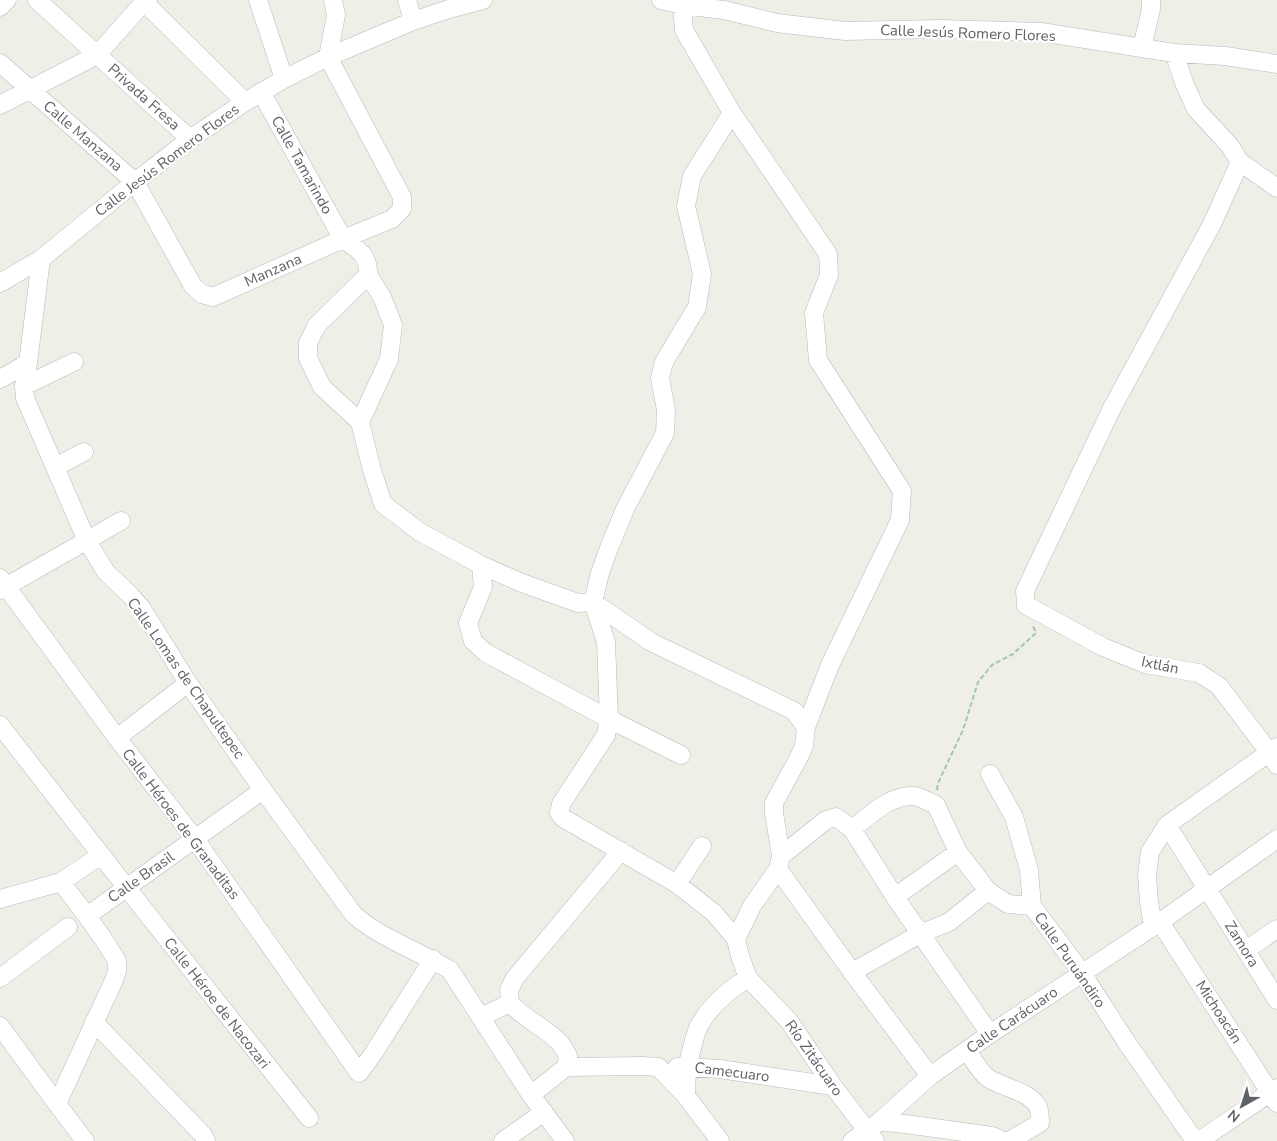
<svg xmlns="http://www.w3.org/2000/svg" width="1277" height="1141" viewBox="0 0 1277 1141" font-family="'Nunito Sans',sans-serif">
  <rect width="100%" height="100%" fill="#f0efe7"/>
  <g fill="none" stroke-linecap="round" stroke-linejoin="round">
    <g stroke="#b7b9bd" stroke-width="19">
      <path id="minor" d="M37,0L190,139
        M258,0L284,79
        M407,0L413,21
        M661,0L682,5L724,10L777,23L845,31L941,29L1041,32L1142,48L1174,53L1225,56L1277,64
        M144,2L245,102
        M682,5L684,30L732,113L828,254L829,275L814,313L818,360L902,491L900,520L830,665L806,727
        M0,7L7,0
        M1142,48L1151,9V0
        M1174,53L1185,85L1196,109L1230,146L1240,162L1212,224L1112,408L1025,591L1026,605L1103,647L1145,664L1199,673L1219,686L1269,752L1277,765
        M0,63L135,182L193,286L202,294L213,297L343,239L392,219L402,209V197L328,57L336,15L333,0
        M261,92L343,239C358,249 369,255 368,275L317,325L308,343V358L322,387L360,422L372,470L383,504L420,532L481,565L522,583L578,603L593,602L651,642L794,711L806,727L804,746L798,759L774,803V813L781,856L778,869L852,972L930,1076
        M0,105L97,55L144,2L148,0
        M732,113L692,176L686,206L702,274L697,307L664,362L660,378L666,410L665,433L625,509L609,548L600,573L593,602L606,642L609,719L606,735L561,804L559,813L563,818L677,884L714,913L736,939
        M1240,162L1277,188
        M41,259L28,363L24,386L25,398L87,541L106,572L131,596L142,609L188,683L263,790L354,915C382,939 419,951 450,970L531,1095L565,1141
        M0,283L41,259L135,182L190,139L245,102L284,79L328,57L413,21L449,9L483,0
        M0,379L28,363
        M24,386L74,362
        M360,422L389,359L393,325L382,297L368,275
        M55,467L84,452
        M481,565L483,587L468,623L473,641L486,653L609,719L681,755
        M0,578L117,738L195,839L359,1073L373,1054L433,959
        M0,590L121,521
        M0,725L126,887L309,1118
        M117,738L188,683
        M990,774L1014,817L1029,870L1032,906
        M1167,825L1277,1000
        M852,829L895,897L990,1034
        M781,856L826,820L836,817L852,829C869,816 891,794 914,796C921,797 929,802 936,805L958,852L988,891L1008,904L1032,906L1082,973L1125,1040L1195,1141
        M778,869L752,906L736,939L740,956L748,978L789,1021L833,1086L875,1141
        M677,884L702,846
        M895,897L958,852
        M0,899L61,882L101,855
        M87,916L263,790
        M1160,922L1277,1103
        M1153,926L1149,902L1147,875L1150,852L1167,825L1277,747
        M1246,950L1277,929
        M852,972L920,934L949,922L988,891
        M0,978L68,927
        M481,1017L510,1003
        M94,1022L203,1135L206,1141
        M0,1026L57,1104L85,1141
        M967,1050C973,1060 979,1071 988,1078C1003,1088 1030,1091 1038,1107C1040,1111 1040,1118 1040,1123L1009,1141
        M566,1067L642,1066L658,1067L686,1096L720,1141
        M677,1067H687C691,1054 693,1040 698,1028C709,1006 727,991 748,978
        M531,1095L566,1067L568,1056C566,1052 563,1047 560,1043C545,1027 524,1019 510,1003L509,990L515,978L621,851
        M686,1096L687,1067L720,1069L833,1086
        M57,1104L114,980L117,971V961L106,943L87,916L61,882
        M879,1122L898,1123L992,1136L1003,1141
        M503,1141L544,1112
        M852,1141L879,1122L930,1076L990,1034L1160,922L1277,839
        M1199,1141L1277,1088"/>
    </g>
    <path stroke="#9ec8ae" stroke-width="2" stroke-dasharray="5 2.5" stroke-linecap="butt" d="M937,790L938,783L963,730L978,682L992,665L1013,654L1036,633L1033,626"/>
    <use href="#minor" stroke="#fff" stroke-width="18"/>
  </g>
  <g text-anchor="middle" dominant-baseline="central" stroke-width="4.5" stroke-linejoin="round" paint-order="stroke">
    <g font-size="15" fill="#5f6267" stroke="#fff">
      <text transform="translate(968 33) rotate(2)">Calle Jesús Romero Flores</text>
      <text transform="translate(144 97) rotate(42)">Privada Fresa</text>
      <text transform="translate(83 136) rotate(41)">Calle Manzana</text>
      <text transform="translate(167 160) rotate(-37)">Calle Jesús Romero Flores</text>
      <text transform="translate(302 165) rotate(61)">Calle Tamarindo</text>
      <text transform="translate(273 270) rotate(-24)">Manzana</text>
      <text transform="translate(1160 665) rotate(12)">Ixtlán</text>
      <text transform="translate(186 678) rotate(55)">Calle Lomas de Chapultepec</text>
      <text transform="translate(181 824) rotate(53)">Calle Héroes de Granaditas</text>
      <text transform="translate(141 877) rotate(-35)">Calle Brasil</text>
      <text transform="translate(1242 944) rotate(58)">Zamora</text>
      <text transform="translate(1070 960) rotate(55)">Calle Puruándiro</text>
      <text transform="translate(217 1003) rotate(52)">Calle Héroe de Nacozari</text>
      <text transform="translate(1219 1012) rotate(57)">Michoacán</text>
      <text transform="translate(1012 1020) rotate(-34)">Calle Carácuaro</text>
      <text transform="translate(814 1058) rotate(55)">Río Zitácuaro</text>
      <text transform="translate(732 1072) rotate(7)">Camecuaro</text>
    </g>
  </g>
  <g transform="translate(1242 1106) rotate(219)" stroke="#ffffff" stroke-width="4" paint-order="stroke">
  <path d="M0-4L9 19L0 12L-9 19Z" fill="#5f6267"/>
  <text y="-8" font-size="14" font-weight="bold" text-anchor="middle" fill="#5f6267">N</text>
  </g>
</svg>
